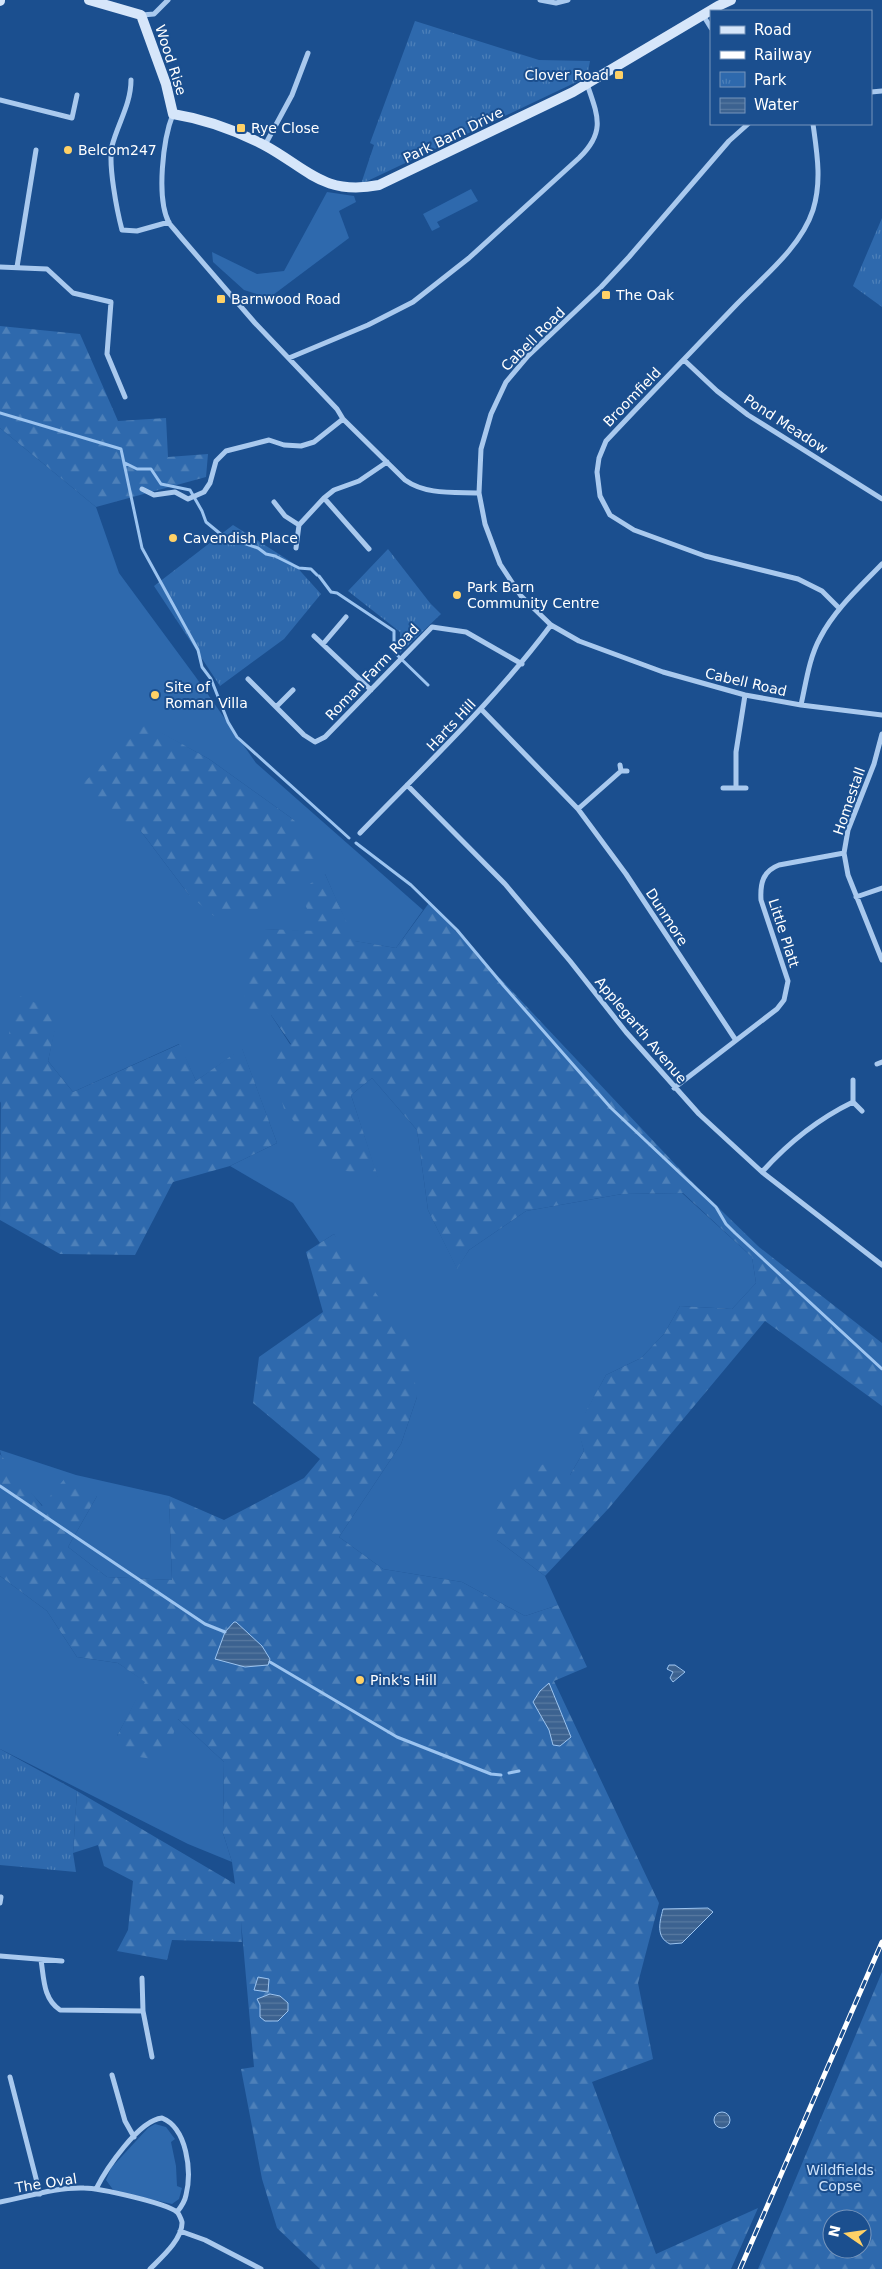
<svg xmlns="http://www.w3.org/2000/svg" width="882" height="2269" viewBox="0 0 882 2269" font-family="'DejaVu Sans',sans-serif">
  <defs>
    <pattern id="forest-firs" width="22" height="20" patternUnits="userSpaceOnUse" patternTransform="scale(1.25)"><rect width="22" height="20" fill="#2e69ad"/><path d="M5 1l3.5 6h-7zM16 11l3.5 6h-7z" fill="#4d80b9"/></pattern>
    <pattern id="park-tufts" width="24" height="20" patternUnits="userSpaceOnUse" patternTransform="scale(1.25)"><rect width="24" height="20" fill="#2e69ad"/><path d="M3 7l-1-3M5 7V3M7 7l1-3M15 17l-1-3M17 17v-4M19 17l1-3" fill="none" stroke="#4d80b9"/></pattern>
    <pattern id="water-rules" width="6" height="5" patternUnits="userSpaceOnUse" patternTransform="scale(1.25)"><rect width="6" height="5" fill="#3c6290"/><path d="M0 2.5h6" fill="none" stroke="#597aa1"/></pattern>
  </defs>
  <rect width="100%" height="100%" fill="#1b4f8f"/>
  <path fill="#2e69ad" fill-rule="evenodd" d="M471,189L478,201L437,222L440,227L432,231L423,214Z
    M327,192L354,196L356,202L339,211L349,238L269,298L244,290L213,262L212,252L257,274L284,271Z
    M0,428L96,507L119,573L195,676L256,763L423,910L396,948L354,941L325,874L317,932L264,929L271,1015L378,1179L351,1095L372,1078L417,1130L428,1210L457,1268L469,1250L526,1211L622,1194L682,1193L752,1257L756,1283L732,1309L680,1306L664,1334L641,1358L606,1375L578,1427L584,1451L570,1475L497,1540L545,1576L558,1605L525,1616L462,1582L383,1569L339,1537L401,1444L417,1397L334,1234L320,1243L293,1203L230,1166L277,1143L242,1049L196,1081L179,1044L73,1092L48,1061L58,1013L0,1103ZM146,725L209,759L294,820L189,895L140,830Z
    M0,1450L76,1475L169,1496L172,1580L107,1577L68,1547L97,1496L43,1506C33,1495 0,1463 0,1450Z
    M0,1576L47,1611L77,1657L118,1663L146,1682L117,1736L178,1719L224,1762L223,1833L232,1862L188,1844L0,1749Z
    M155,2124L166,2127L175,2139L171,2142L176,2166L177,2186L182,2188L179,2199L172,2204L114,2191L106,2180L111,2168L148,2128Z"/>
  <path fill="url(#forest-firs)" fill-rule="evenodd" d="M0,326L80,334L118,421L166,418L168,457L208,454L206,477L96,507L0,428Z
    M146,724L209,759L294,820L315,859L255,911L214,916L189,895L140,830L97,808L81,785Z
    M325,874L355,941L396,948L429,903L691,1181L759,1247L882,1343V1406L765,1321L609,1508L545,1576L497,1540L495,1495L545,1463L570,1475L584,1451L577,1427L606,1375L641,1358L664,1334L680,1306L732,1309L756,1283L752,1257L683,1193L622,1194L526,1211L469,1250L457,1269L428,1210L417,1130L372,1078L351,1095L379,1180L331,1167L284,1109L270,1056L291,1044L271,1015L244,1007L248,948L264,929L317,931L299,891Z
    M20,996L59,1013L48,1061L73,1092L180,1044L196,1081L242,1048L277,1143L230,1166L173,1182L135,1255L60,1254L0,1220L1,1061Z
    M334,1234L409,1340L417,1397L401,1444L339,1537L383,1569L462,1582L525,1616L558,1605L587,1667L554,1681L659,1903L638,1983L653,2059L592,2082L656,2254L758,2208L731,2269H320L277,2228L262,2179L241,2069L254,2067L241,1921L242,1942L172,1940L167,1960L117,1951L128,1930L133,1881L104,1866L98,1845L73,1853L77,1791L235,1884L232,1862L223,1833L224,1762L178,1719L165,1761L133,1756L117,1736L145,1682L118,1663L77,1657L47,1611L0,1576V1454L42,1506L66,1477L97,1496L68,1547L107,1577L172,1580L169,1496L224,1520L304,1478L320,1459L253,1403L259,1357L323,1312L306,1252Z
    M882,1972V2269H758ZM832,2219H862V2249H832Z"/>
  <path fill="url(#park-tufts)" d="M415,21L539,60L590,61L587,77L361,184L374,145L370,143Z
    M882,218V307L853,286Z
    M233,525L293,563L321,594L284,639L220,686L154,586Z
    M388,549L430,603L441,614L400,653V632L348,591Z
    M0,1749L77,1791L73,1853L76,1872L0,1865Z"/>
  <path fill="url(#water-rules)" stroke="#9cc4f0" d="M234,1622H236L262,1646L270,1659L268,1665L245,1667L215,1659L225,1632Z
    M669,1665H675L685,1672L673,1682L670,1678L673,1672L667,1669Z
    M549,1683L571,1737L560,1746L553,1745L549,1730L533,1702L540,1691Z
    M708,1908L713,1912L682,1943L670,1944C655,1937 660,1921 663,1909Z
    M258,1977L269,1979L268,1992L254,1990Z
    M270,1994L280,1996L288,2003V2011L278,2021H265L260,2017V2005L257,1999Z
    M714 2120a8 8 0 1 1 16 0a8 8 0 1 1-16 0Z"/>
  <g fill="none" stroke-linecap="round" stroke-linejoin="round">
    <path stroke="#9cc4f0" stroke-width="3" d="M0,413L121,449L142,548L198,650L202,667L211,679L228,722L237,737L349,838
      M125,463L137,469H151L161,484L190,490L202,511L206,522L223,536L258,548L266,554L275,556L299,568L311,569L317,575
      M319,576L331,592L337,593L394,631V652L428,685
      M356,843L411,885L457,930L503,985L611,1108L716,1207L726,1224L735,1233L882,1369
      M0,1486L205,1624L225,1632
      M270,1662L397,1737L491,1774L501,1775
      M509,1773L519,1771"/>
    <path stroke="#a9c9ee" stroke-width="5" d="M540,0L556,3L568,0
      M142,15L154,14L168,0
      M703,15L711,28
      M131,80C131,104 118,123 112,146C108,165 117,211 122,230L137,231L169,222
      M871,92L882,91
      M0,100L72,118L77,95
      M173,114C163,139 156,198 169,223C172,227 176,231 179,235L255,323L337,409L343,419L405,480C426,495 454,492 479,493
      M748,124L729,141L629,257L601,287L528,356L506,382L491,414L481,449L479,493L485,524L500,564L521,596L551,625L579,641L663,672L745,695L801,705L882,715
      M813,124C817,153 822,181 813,210C801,247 763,277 737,304C693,350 649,395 606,441L599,458L597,472L600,496L610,515L634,530L705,556L798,579L822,591L839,608
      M265,145L292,95L308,53
      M0,267L47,269L73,293L111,302L107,354L125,397
      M17,267L36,150
      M289,358L368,325L413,302L469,258L579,158C606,132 598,116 587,84
      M684,360L717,391L748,415L882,499
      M142,489L154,495L175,492L188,499L204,492L210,483L216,461L226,451L269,440L284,445L301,446L314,442L343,419
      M324,498L369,549
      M274,502L285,516L299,525
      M296,548L299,525L324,498L334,490L359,481L387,462
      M314,636L371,690
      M323,644L346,617
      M248,679L304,735L315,742L325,737L432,627L466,632L522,664
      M801,705C806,683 809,658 820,638C835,609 860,587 882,564
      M276,707L293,690
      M481,709L578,809L626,874L735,1039
      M882,734L874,764L848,830L844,853L848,875L882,960
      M620,765L621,771H627
      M407,785L505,884L570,961L626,1032L699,1114L762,1172L882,1265
      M723,788H746
      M736,788V752L745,695
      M578,809L621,771
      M360,833C426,765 494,701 551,625
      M856,897L882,888
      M877,1064L882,1062
      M674,1088L777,1009L784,1000L788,981L761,900C760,883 763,871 779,865L844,853
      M853,1102L862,1111
      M762,1172C788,1143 818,1119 853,1102V1080
      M0,1903L1,1897
      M0,1956L62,1961
      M41,1960C44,1978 43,1999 60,2010L143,2011
      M142,1978L143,2011L152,2057
      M112,2075L125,2121L134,2137
      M10,2077L40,2194
      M96,2189C106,2169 139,2120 162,2118C187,2128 192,2171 186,2195C185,2201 181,2207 177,2212
      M0,2202C27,2197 56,2187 84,2188C99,2188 166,2203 177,2212C179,2214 181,2219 182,2222C183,2239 161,2258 150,2269
      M180,2231L205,2240L261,2269"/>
    <path stroke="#d6e6fa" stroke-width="10" d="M89,0L141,15L166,84L173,114C204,119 237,131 264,145C307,168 323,196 379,185L573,92L718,6L731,0
      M0,1V0"/>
    <g stroke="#fff" stroke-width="5">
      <path id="rail" d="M740,2269L882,1942"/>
    </g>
    <use href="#rail" stroke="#1b4f8f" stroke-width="3" stroke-dasharray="9" stroke-linecap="butt"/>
  </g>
  <g fill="#ffd166" stroke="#1b4f8f" stroke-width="2">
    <rect x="614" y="70" width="10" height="10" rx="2.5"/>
    <rect x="236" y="123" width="10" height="10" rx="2.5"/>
    <circle cx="68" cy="150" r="5"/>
    <rect x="601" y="290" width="10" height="10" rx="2.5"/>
    <rect x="216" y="294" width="10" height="10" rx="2.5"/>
    <circle cx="173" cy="538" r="5"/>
    <circle cx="457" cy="595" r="5"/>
    <circle cx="155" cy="695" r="5"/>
    <circle cx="360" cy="1680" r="5"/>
  </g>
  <g text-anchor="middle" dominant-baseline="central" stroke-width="4" stroke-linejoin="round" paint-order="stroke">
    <g font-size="14" fill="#fff" stroke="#1b4f8f">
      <text transform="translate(171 60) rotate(72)">Wood Rise</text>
      <text transform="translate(453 135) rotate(-26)">Park Barn Drive</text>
      <text transform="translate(533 339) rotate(-45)">Cabell Road</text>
      <text transform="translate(632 397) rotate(-46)">Broomfield</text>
      <text transform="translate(786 424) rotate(33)">Pond Meadow</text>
      <text transform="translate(372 672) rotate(-46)">Roman Farm Road</text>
      <text transform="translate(746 682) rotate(13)">Cabell Road</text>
      <text transform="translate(451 725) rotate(-47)">Harts Hill</text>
      <text transform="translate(849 801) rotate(-71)">Homestall</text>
      <text transform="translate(667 917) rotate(57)">Dunmore</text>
      <text transform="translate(784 933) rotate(72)">Little Platt</text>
      <text transform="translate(641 1030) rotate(50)">Applegarth Avenue</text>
      <text transform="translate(46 2183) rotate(-9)">The Oval</text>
    </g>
    <g font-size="14" fill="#fff" stroke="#1b4f8f" text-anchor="start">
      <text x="609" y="75" text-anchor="end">Clover Road</text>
      <text x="251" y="128">Rye Close</text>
      <text x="78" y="150">Belcom247</text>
      <text x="616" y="295">The Oak</text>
      <text x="231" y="299">Barnwood Road</text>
      <text x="183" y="538">Cavendish Place</text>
      <text x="467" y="587">Park Barn<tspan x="467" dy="16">Community Centre</tspan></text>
      <text x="165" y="687">Site of<tspan x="165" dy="16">Roman Villa</tspan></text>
      <text x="370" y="1680">Pink's Hill</text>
    </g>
    <g font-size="14" fill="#cfe3fa" stroke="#1b4f8f">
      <text x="840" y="2170">Wildfields<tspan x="840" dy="16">Copse</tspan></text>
    </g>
  </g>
  <rect x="710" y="10" width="162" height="115" fill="#1b4f8f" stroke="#7695bc"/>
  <rect x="720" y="26" width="25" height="8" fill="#d6e6fa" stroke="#7695bc"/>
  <text x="754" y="35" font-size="15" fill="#ffffff">Road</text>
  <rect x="720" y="51" width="25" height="8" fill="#ffffff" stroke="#7695bc"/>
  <text x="754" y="60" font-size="15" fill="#ffffff">Railway</text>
  <rect x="720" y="72" width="25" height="15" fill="url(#park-tufts)" stroke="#7695bc"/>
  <text x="754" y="85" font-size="15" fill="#ffffff">Park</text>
  <rect x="720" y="98" width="25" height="15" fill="url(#water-rules)" stroke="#7695bc"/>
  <text x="754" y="110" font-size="15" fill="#ffffff">Water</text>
  <g transform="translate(847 2234) rotate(283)"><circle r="24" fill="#1b4f8f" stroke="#7695bc"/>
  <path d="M0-4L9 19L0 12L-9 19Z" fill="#ffd166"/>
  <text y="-8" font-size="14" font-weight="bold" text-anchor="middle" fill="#ffffff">N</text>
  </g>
</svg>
